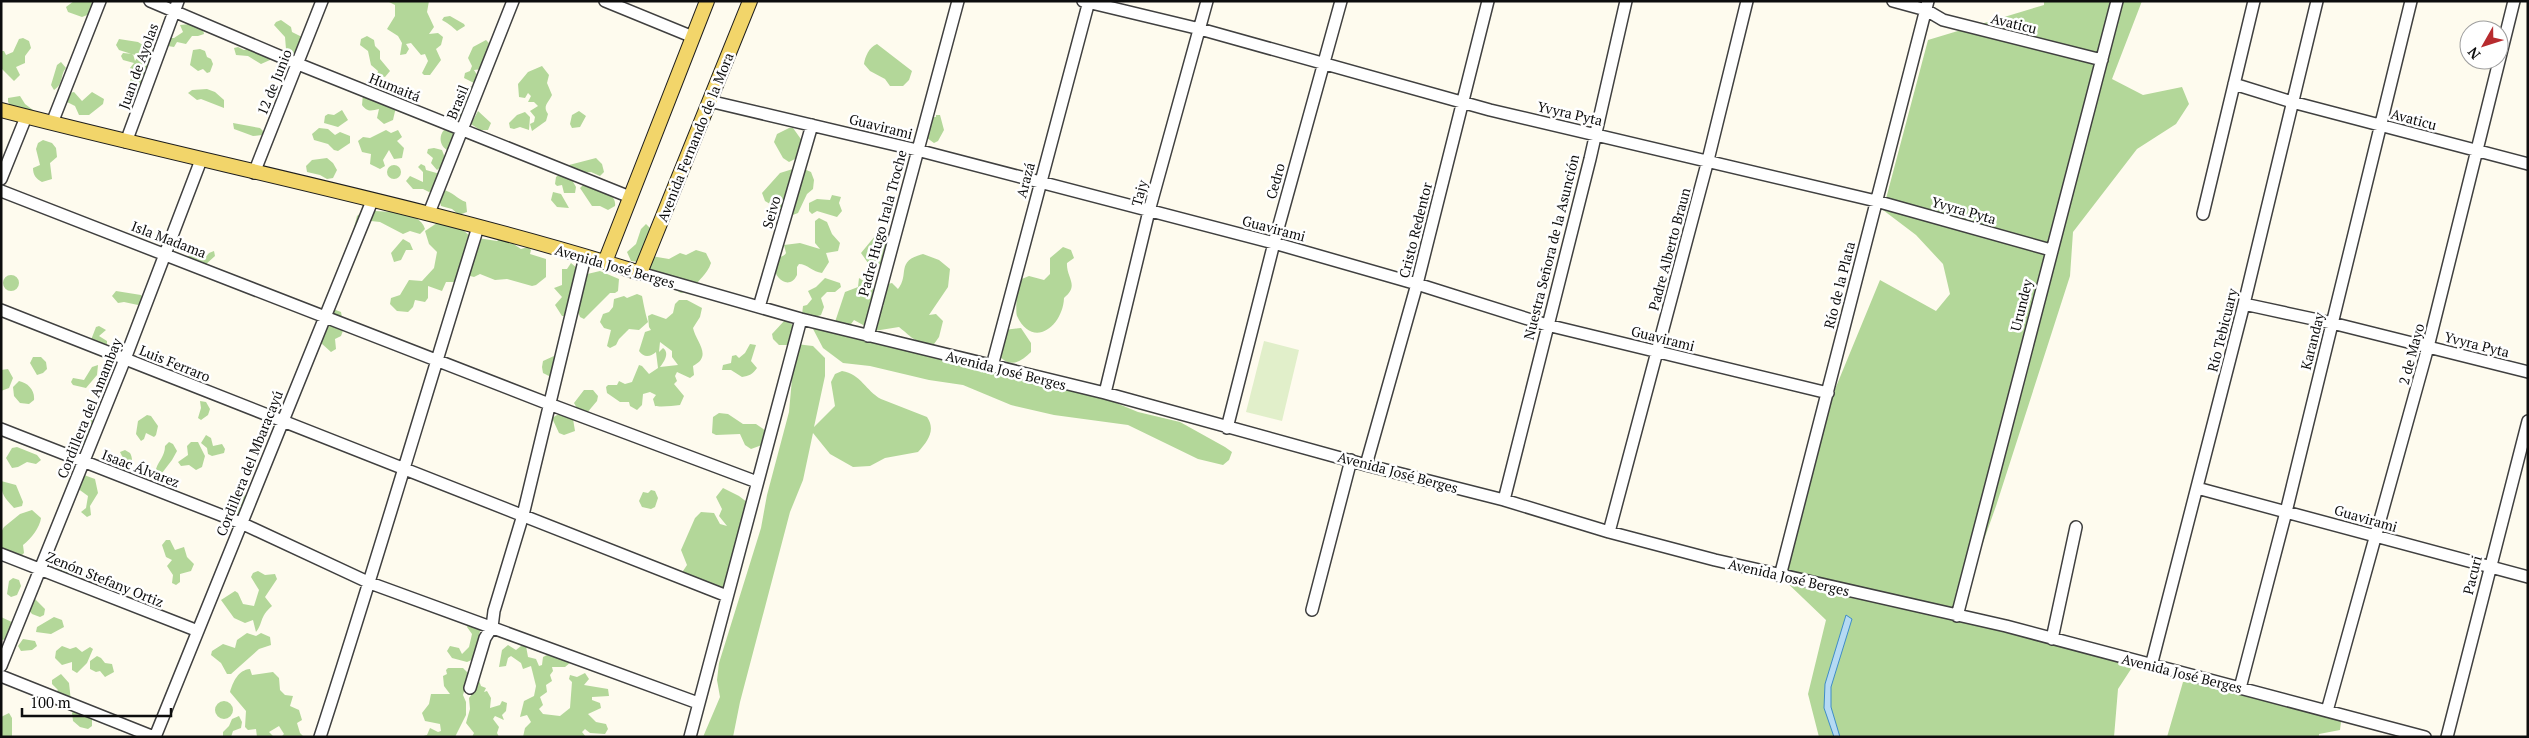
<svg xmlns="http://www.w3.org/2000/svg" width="2529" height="738" viewBox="0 0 2529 738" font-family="'PT Serif',serif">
  <rect width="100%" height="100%" fill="#fefbee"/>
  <path fill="#b3d799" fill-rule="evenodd" d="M74,1H92L90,14L82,17L68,12L66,7Z
    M387,1H429L427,12L434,27L429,34L438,33L443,37L441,45L436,49L441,60L430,75H424L422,73L428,61L425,54L421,55L411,43L406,44L409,49L406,54L400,55L402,43L398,36L387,29L395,16V5Z
    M2044,1H2142L2112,79L2143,95L2182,87L2189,104L2176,124L2137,149L2073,232L2070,276L1996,506L1957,616L1958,619L2133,666L2118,689L2114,737H1819L1808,694L1826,620L1780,576L1817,433L1880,280L1936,311L1950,294L1943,264L1916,235L1883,210L1928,40L2044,5Z
    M450,16L464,24L465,26L457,31C453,27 446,22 442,20L444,17Z
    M281,20L291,27L292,32L302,37L298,53L291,55L286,49L285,37L274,25L276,22Z
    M190,24L203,30L204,34L198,36H192L186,44L177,42L174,47L168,46L165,43L168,38H174L183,32L180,25Z
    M367,36L374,40L375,46L380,51V59L390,71L385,77L377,75L378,71L371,65L368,51L360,45L361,39Z
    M23,38L29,41L31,48L25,56V63L16,67L20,75L14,81L1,68V51H4L6,55L13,52L19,39Z
    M119,39L138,42L154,52L139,95H130L126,90L132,76L130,68L134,63L123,60L121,56L123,53L133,54L135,61L138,56L119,50L116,45Z
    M486,40L489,43L483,69L474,70L479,78L476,84L464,78L465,73L470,71L472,66L468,58L473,47Z
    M877,44L912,71L909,80L903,86H890L885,79L870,71L864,64C865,57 869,47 877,44Z
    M238,47L244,50L251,48L270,58V60L261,64L248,56L236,55L234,48Z
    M200,49L205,51L207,57L211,59L213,64L210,72L207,73L203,69L198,71L190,65L193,50Z
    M61,62L66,68C60,74 64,84 54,90L51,85L57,65Z
    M542,66L549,75L547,83L552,95C549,102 542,106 548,114L546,121L532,131L530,124L534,122L535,117L530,111L538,106L534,102H528L531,96L528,93L525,98L519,97L518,84L528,72Z
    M465,86H471L474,90L468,103L461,102L456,94L458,88Z
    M207,89L215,92L224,100V108L201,99L197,100L188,93L192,90Z
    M74,92L82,101L92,92L104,99L103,104L89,115H79L75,106L67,102L70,93Z
    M363,94L396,107L393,120L384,124L377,118L379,109C371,111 367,112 362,105Z
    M20,96L25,104L33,110L29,112L11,106L8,102V98Z
    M453,104L465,110L463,125L448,119L445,115Z
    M342,110L348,120L338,127L324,123L325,116L328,114L334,115Z
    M478,111L491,123L488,130H480L471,124Z
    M579,111L586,116L580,127L572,128L570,124L572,115Z
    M525,112L530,117L529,130L520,127L514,129L510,128L509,123L517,115Z
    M936,115H940L944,130L938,141L934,143L927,138C926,134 930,123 931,117H936Z
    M233,123L260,128L264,132L262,135L253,136L234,129Z
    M319,128L328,129L335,135L340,132L350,136V143L338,151L334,150L328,144L314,140L312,134Z
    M789,128H793L803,142L797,158L789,162L783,158L774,142L777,134Z
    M386,130L391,133L398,130L402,137L397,141L404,148L402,158L394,159L389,150L383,160L385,166L380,169L370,164L371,154L362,152L358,141L363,137L370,138Z
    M444,130L453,131L457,134L449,151C440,147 438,137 444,130Z
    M43,140L52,143L56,148L57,157L50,163L52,179L42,182C36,179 33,175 33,168L40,165L36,149L38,143Z
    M434,148L442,150L445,158L441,167L437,170L431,163L433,158L427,153L428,149Z
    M327,158L333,163L337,170L333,178L327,179L320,175L307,172L306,166L312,160Z
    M596,158L602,164L604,172L600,176L591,172L581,173L569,165Z
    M421,164L425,166L426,170L440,174L432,191L429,192L423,189H413L406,181L410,176L423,182V172L418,167Z
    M387 172a7 7 0 1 1 14 0a7 7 0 1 1-14 0Z
    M796,168L804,169L811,172L814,180L813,189L807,194L798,213L790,216L765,201L762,193L780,173Z
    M560,174L572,180L576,187L575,193H564L562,185L557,186L555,184L556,177Z
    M585,183C597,188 617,192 615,206L608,210L600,206H592L580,188Z
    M443,190C452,191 457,199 466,202L467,212L459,215L452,209L441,206L439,198Z
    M553,192L561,194L569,208L557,207L551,200Z
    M832,195L841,197L839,203L842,211L837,217L817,211L812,214L809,211V203L817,199L830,200Z
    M364,210C380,213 419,208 425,229L420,234L410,231L403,234L380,222L371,221L354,238L352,235L357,216Z
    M819,218L827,222L832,234L840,243L838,251L826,253L829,262L822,273C813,272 807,264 799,264L797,267V275C788,294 767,272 777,259C780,255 783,258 786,253L784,245L800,243L820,249L815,243V221Z
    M437,223L463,230L471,237L497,241L503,237L521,249L528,247L531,250L530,254L546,259V277L536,285L532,286L507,279L495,280L480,274L474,277L466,275L455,282H446L442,291L428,286V298L425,302L415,300L413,307L408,312L397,311L390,304L391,298L400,295L409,280L422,281L434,268L437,252L429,244L425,231Z
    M646,224L650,228L638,262L631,261L627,252L636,244L641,229Z
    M875,236L891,245L885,265L868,263L861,253Z
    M403,239L410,243L413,250H406L401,260L394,262L391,253Z
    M1063,247L1071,250L1074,258L1067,263C1066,278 1080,285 1064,298C1063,326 1033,350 1017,316C1015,311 1018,288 1017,281L1029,276L1044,280L1050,274V258Z
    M696,250L706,253L711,263C707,275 698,279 693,290L681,293L646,273L651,256L669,259L680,253L686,255Z
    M214,251L215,256L205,265L187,259V257L194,253L205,258L209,253Z
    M923,254L939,260L950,269L948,287L929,315L936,314L943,321L939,337L934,344C913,342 914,339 899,327L874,331L854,320L849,327L1002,375L1092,393L1138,412L1180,422L1225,447L1232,452L1229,460L1223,465L1198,459L1128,425L1054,415L1011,405L963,385L929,380L870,366L843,363L823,348L812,327L834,325L845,292L858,287L859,278L873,287L876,304L884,306L880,300L884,285L892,283L898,289C910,274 895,261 923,254Z
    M571,263L578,269L566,316H562L555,305L562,297L554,288L562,285V269H567Z
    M600,271L619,279L618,291L615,293H610L584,319L580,317L577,309L583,275Z
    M3 283a8 8 0 1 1 16 0a8 8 0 1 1-16 0Z
    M825,278L840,283L841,287L835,292H827L821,298L824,307L821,315L809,319L802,315L803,306L807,305L812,299L808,291L816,287Z
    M116,291L141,295L144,299L138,305L124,302L118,303L112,296Z
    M637,294L642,296C644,306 645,312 648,322L639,330L629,329L619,339L616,345L610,348L607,346L611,330L604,328L600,322L603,314L609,312L613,307L614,299L624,296L627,298Z
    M679,300H687L702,308L700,317L693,328C696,342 713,356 693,366L694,375L690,378L677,372L675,376L677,381L674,384L684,396L680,405C673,406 661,407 655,406L653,399L656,395L650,392L643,394L642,405L637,410L630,406L629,402H620L607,393L606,387L608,385H617L619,381L625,384L632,382L639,365L642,366L649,374L658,368L656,352C650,357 644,358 639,351L645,332L651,330L649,327L648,316L652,314L666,319L673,313L675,304ZM660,342L672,351V357L678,365L660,367C664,362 670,353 663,348L659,352Z
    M333,309L341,312L344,328L341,336L335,339L336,349L331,352L321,343L322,334Z
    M785,320L796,327V344L813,346L825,358V376L814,427L835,406L831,382L835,374L842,371C861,374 866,391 881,399L927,417C936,430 928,441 918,452L885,458L870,466L853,467L830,454L813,433L803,480L790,512L740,702L733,737H703L720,697L717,680L719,663L761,528L767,495L789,412L795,345H779L773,339L772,334Z
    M99,326L106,330L99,336L107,341V347L91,340L96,327Z
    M1021,328L1031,343V352C1019,364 1008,368 997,353L1004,330Z
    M750,344L756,345L751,361L757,368C753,374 749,376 742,377L731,370H722L723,365L731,363L732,356L736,355L739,358L745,353Z
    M554,356H557L551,377L543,373L542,367L543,361Z
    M33,357H41L46,362L47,369L43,373L37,375L30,363Z
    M98,365L97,375L86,388L73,385L71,382L73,378L84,380L92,367Z
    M8,369L13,378L9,388L1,391V370Z
    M19,381C28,383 35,390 34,400L29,404L20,403L14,396L13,387Z
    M584,390H593L598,396L597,401L586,414L578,410L574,403Z
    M200,401L206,402L210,409L208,415L201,420L198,418L201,408Z
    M719,413L728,414L743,424H756L766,431L762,445L751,449L745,445L740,434L716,435L712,433L713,417Z
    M147,415L151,416L158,426L156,435L154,437L146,433L144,439L141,441L136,434L138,421Z
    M557,415H563L573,419L575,431L564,435L559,433L552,418Z
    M91,419L94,422L85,445L82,448L78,447L76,443L84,422Z
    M206,435L211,438L213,446L222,444L225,449L224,453L212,456L208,454L207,448L201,443Z
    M169,442L173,444L177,451L172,460L162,473L158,472L156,469C159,460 165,456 165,446Z
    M191,442H198L205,456L202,467L196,470L189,465L181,466L178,462L188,455L187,446Z
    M17,447L37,455L41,460L36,464L27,462L18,467L12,468L6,458L12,448Z
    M125,450L130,453C134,460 132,469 125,473L118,468L123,458L120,452Z
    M84,475L95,479L98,493L90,506L91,515L87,517L81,512L86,508L88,496L77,488Z
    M1,481L16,485L23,502L22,506L14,508C5,498 1,495 1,481Z
    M723,488L739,496L752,506L742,535L735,540L737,544L722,599C714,599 690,580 681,574L687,565L681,550L695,518L701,512L714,513L720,524L727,526L719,516L722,509L716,497Z
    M651,490L655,491L658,498L655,507L651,509L642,507L639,501L643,492L648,493Z
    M243,495L247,496L244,505L240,506L242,515L239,519L227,512L232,502H236Z
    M32,510L41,518C40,527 31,539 23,545L24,553L21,556L1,555V532L4,527L20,514Z
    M166,540H170L175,550L184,547L187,557L194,564L191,571L180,574V582L176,585L172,583L173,575L167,566L172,560L166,557L162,545Z
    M64,559L74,567V571L69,575C62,573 57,572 56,564Z
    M258,571L265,575L275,574L277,579L265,597L272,606C259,617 263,624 256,632L253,620L245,623L234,618L221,600L235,591L238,593L243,604L254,606L259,590L251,577L253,573Z
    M13,578L19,580L21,586L17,595L11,597L7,594L9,581Z
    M40,582L41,586L34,598L45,609L44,615L40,617L32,614L28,609Z
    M480,616L488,620L485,630L480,631L474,659L467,662L452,658L447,651L450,646L459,648L462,654L469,647L472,634L467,627L469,620Z
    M1,617L14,623L9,637L3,640L1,639Z
    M54,617L62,620L64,627L51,634L36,632L37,627Z
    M247,633L256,636L261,633L270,637L271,645L259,649L231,674H227L221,663L211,655L212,651L223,644L235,648L237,640Z
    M23,639L35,641L37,646L32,650L21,651L18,646Z
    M508,645L516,650L521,646H526L528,657L536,659L539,666L542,665L543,657L547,655L571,662L565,667H552L553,671L550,675L552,681L546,685L547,692L540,697L543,705L539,709L543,714L560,716L570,708L572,682L569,679L570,675L577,677L585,673L589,679L584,685L608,689L609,696L592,697V700L600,703L601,708L588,714L596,722L606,724L608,729L605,734L590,733L585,729L582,732L586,737H523L525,728L531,722L527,715L520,717L524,701L534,696L536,686L531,666L523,669L521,663L511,656L508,658L506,666L499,667L502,650Z
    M62,646L70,649L76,647L82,652L90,647L93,649L87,663L77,673L72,670V662L62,665L55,658L56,651Z
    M97,656L101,658L105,663L112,664L114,672L105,677L100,671L96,672L90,669V661Z
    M448,668H463L469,674L463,695L466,702V715L455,737H420L427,735L430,728L438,732L441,731L440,724L425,721L422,713L429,704L431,694H450L444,686L443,676L447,674L446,670Z
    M250,669L252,675L273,672L279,678L280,690L285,695L293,696L290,706L299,710L302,720L297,723L300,733L304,737H281L284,734L279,726L269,732L274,737H257L256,729L248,730L245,727L246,711L230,692C233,682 238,670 250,669Z
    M61,674L69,683L71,701L55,693L58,690L52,684V680Z
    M478,678L481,686L486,688L484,692L487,691L491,698L490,708L500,705L502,701L507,703L506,711L502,715L504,720L495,716L493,719L499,727L497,733L499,737H472L474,733L466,723L470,709L469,698L476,689L474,686Z
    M2194,681L2342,714L2340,730L2319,734V737H2167L2183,682Z
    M215 710a9 9 0 1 1 18 0a9 9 0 1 1-18 0Z
    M74,710L92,719V726L88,729L80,727L73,721L72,713Z
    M9,713L12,718V736L1,737V717Z
    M239,716L242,722L241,728L233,731L231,737H223V732L229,726L232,719Z"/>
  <path fill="#e1efca" d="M1264,341L1299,350L1282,421L1246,412Z"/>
  <path fill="#b5daf3" stroke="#3f8dc7" d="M1846,615L1852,619L1831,687V707L1840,737H1834L1824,708L1825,684Z"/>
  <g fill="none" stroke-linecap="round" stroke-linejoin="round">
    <g stroke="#404040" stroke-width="14">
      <path id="minor" d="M150,1L298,64L630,197
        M605,1L693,37
        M1083,1L1200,29L1490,110L1876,201L2051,250
        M1893,1L1926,10L1943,20L2102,60
        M2234,84L2292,102L2528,164
        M709,101L917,150L1274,243L1417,284L1547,325L1828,393
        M52,123L100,1
        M126,142L178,1
        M254,173L322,1
        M1,179L26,117
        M1,191L549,404L757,482
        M429,213L513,1
        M2203,214L2254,1
        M640,273L801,319L1105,393L1366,465L1504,500L1609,532L1715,560L2006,626L2425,737
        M2244,304L2332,323L2528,372
        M759,307L812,125
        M1,310L727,596
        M868,336L958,1
        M992,366L1089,1
        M1105,393L1149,211L1207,1
        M1227,428L1274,243L1341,1
        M1,429L241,523L370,583L698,703
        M1366,465L1417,284L1488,1
        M2197,488L2528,577
        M1504,500L1590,159L1626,1
        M1609,532L1708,160L1747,1
        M1,554L198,631
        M1780,576L1928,1
        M1312,610L1351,460
        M1957,616L2117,1
        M2052,639L2076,527
        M1,666L125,359L201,160
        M2151,666L2244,304L2317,1
        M1,676L154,737
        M470,688L485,638L492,627L494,611L523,515L585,257
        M2240,688L2286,512L2411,1
        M2327,711L2428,347L2514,1
        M155,737L372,201
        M320,737C375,568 425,397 478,227
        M690,737L801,319
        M2447,737L2528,421"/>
    </g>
    <g stroke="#1e1e1e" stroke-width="16">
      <path id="major" d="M1,110C214,165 430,207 640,273L750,1
        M605,262L707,1"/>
    </g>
    <use href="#minor" stroke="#fff" stroke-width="11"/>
    <use href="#major" stroke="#f2d56a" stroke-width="14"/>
  </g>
  <g text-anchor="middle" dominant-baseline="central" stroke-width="5" stroke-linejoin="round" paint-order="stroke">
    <g font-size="14" fill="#0d0d0d" stroke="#fff">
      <text transform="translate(2014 23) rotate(14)">Avaticu</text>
      <text transform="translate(138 66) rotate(-70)">Juan de Ayolas</text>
      <text transform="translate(274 82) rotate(-68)">12 de Junio</text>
      <text transform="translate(395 87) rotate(22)">Humaitá</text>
      <text transform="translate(457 102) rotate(-68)">Brasil</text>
      <text transform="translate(1570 113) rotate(13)">Yvyra Pyta</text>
      <text transform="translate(2414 119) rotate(15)">Avaticu</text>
      <text transform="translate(881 126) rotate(14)">Guavirami</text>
      <text transform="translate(695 137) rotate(-68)">Avenida Fernando de la Mora</text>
      <text transform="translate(1025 180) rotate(-75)">Arazá</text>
      <text transform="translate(1275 181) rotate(-75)">Cedro</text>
      <text transform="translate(1139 193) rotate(-75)">Tajy</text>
      <text transform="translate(1964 210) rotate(16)">Yvyra Pyta</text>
      <text transform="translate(771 212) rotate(-74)">Seivo</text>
      <text transform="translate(882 223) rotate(-75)">Padre Hugo Irala Troche</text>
      <text transform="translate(1274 228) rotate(15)">Guavirami</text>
      <text transform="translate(1415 230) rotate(-76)">Cristo Redentor</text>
      <text transform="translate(169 239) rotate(21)">Isla Madama</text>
      <text transform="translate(1551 247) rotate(-76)">Nuestra Señora de la Asunción</text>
      <text transform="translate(1669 249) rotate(-75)">Padre Alberto Braun</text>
      <text transform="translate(615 266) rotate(16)">Avenida José Berges</text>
      <text transform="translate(1839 285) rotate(-76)">Río de la Plata</text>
      <text transform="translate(2021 305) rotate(-76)">Urundey</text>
      <text transform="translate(2222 330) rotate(-76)">Río Tebicuary</text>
      <text transform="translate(1663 338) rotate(14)">Guavirami</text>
      <text transform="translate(2312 341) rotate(-76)">Karanday</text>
      <text transform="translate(2477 344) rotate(14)">Yvyra Pyta</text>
      <text transform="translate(2411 354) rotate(-75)">2 de Mayo</text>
      <text transform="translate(175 363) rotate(22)">Luis Ferraro</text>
      <text transform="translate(1006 370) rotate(14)">Avenida José Berges</text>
      <text transform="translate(89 408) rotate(-68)">Cordillera del Amambay</text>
      <text transform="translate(249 463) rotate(-68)">Cordillera del Mbaracayú</text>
      <text transform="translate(141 468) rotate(21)">Isaac Álvarez</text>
      <text transform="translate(1398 472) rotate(15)">Avenida José Berges</text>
      <text transform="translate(2366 518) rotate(16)">Guavirami</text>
      <text transform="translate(2472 575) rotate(-76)">Pacuri</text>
      <text transform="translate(1789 577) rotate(13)">Avenida José Berges</text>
      <text transform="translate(105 579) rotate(22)">Zenón Stefany Ortiz</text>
      <text transform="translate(2182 673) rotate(14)">Avenida José Berges</text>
    </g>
  </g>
  <rect width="2529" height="738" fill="none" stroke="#0d0d0d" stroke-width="5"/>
  <g transform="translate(2484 45) rotate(231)"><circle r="24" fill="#ffffff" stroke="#9e9e9e"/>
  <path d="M0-4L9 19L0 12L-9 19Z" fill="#b72b2e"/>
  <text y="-8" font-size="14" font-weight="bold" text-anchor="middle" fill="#0d0d0d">N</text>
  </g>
  <path d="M22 708v8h149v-8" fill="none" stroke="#0d0d0d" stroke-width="2.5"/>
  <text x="30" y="708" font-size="15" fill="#0d0d0d" stroke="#ffffff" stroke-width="4" paint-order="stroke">100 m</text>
</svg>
